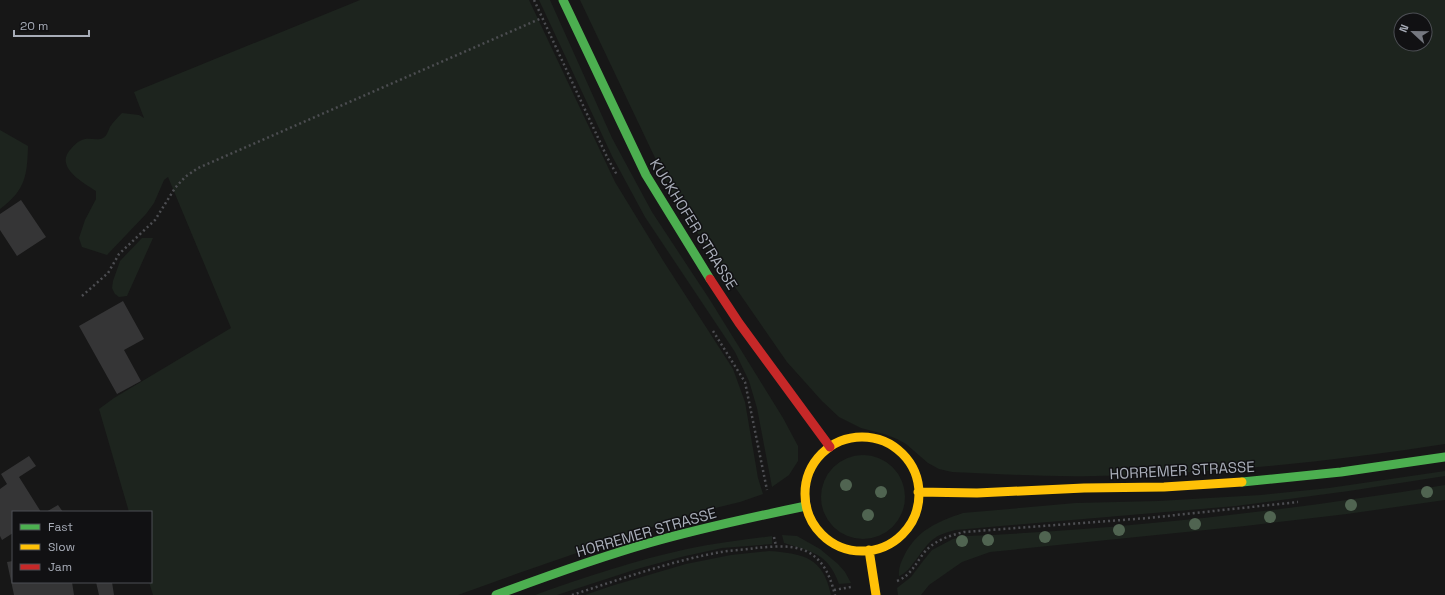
<svg xmlns="http://www.w3.org/2000/svg" width="1445" height="595" viewBox="0 0 1445 595" font-family="'Space Grotesk',sans-serif">
  <rect width="100%" height="100%" fill="#171717"/>
  <path fill="#1d241e" fill-rule="evenodd" d="M360,0H529L615,182L664,262L733,369L745,402L758,478L763,494L740,502L699,512L646,529L516,574L458,595H153L149,582H151V512H129L99,409L114,398L231,328L168,177L164,180L154,203L146,214L107,255L82,247L79,238L85,220L96,199V191C83,183 55,167 70,150C75,144 78,141 85,139C91,138 98,141 103,138C107,136 108,131 110,127C113,122 118,117 122,113L139,115L144,118L134,92Z
    M539,0H550L612,138L652,212L710,300L783,418L798,446V461L789,475L772,487L757,408L749,381L735,352L645,217L612,156Z
    M580,0H1445V444C1330,462 1210,474 1094,476C1046,477 999,474 952,472L939,469L928,463L906,444L897,439L884,434L861,428L839,417L822,401L787,362L676,202ZM1401,20H1425V44H1401Z
    M0,130L28,146C27,175 26,190 0,209Z
    M142,238H153L127,296L119,297L115,294L112,288L113,281L120,261Z
    M821 497a42 42 0 1 1 84 0a42 42 0 1 1-84 0Z
    M1445,471V476L1349,491L1236,506L955,530C949,532 940,534 935,538C921,547 912,572 899,576C898,569 901,562 904,556C917,530 937,522 963,513L1076,503L1158,501L1261,495L1329,488Z
    M1445,485V500L1347,514L1245,526L990,552L962,562L929,585L921,595H898L897,588L911,577L923,561L932,550L953,539L967,536C1127,529 1287,511 1445,485Z
    M782,535L797,536L820,549L838,564L845,572L851,583L839,584C828,553 812,552 784,543Z
    M772,536V544L722,548L681,557L637,569L557,595H535C585,577 636,560 687,549C715,543 744,540 772,536Z
    M770,551C804,554 823,557 831,595H585L611,586L686,564L731,555Z"/>
  <path fill="#353536" d="M21,200L46,237L17,256L0,230V214Z
    M123,301L144,339L124,350L141,381L117,394L79,326Z
    M29,456L36,466L19,477L41,512H13V533L2,540L0,536V489L7,484L1,474Z
    M58,505L63,512H46Z
    M13,561V582H72L74,595H14L7,562Z
    M96,582H112L114,595H99Z"/>
  <g fill="none" stroke-linecap="round" stroke-linejoin="round">
    <path stroke="#4d4e52" stroke-width="2.5" stroke-dasharray="2 3" stroke-linecap="butt" d="M534,0L607,157L617,175
      M82,296L108,273L119,254L155,220L175,188L185,177L198,168L542,18
      M713,331L745,382L767,490
      M774,537L776,546
      M897,581C910,576 915,565 923,554C933,541 948,536 964,532L1148,518L1298,502
      M834,590L851,587
      M572,595C621,579 671,561 721,552C732,550 744,550 755,548C771,547 790,544 806,551C824,560 830,576 835,595"/>
    <path stroke="#4caf50" stroke-width="9" d="M563,0L646,175L710,279
      M1242,482L1341,472L1445,457
      M496,595C547,576 597,558 649,543C701,528 753,517 806,506"/>
    <path stroke="#ffc107" stroke-width="9" d="M805 494a57 57 0 1 1 114 0a57 57 0 1 1-114 0Z
      M918,492L977,493L1084,488L1164,487L1242,482
      M869,550L876,595"/>
    <path stroke="#c62828" stroke-width="9" d="M710,279L739,323L830,447"/>
  </g>
  <g fill="#506451">
    <circle cx="846" cy="485" r="6"/>
    <circle cx="881" cy="492" r="6"/>
    <circle cx="1427" cy="492" r="6"/>
    <circle cx="1351" cy="505" r="6"/>
    <circle cx="868" cy="515" r="6"/>
    <circle cx="1270" cy="517" r="6"/>
    <circle cx="1195" cy="524" r="6"/>
    <circle cx="1119" cy="530" r="6"/>
    <circle cx="1045" cy="537" r="6"/>
    <circle cx="988" cy="540" r="6"/>
    <circle cx="962" cy="541" r="6"/>
  </g>
  <g text-anchor="middle" dominant-baseline="central" stroke-width="3" stroke-linejoin="round" paint-order="stroke">
    <g font-size="15" fill="#a8adb8" stroke="#111113">
      <text transform="translate(694 224) rotate(58)">KUCKHOFER STRASSE</text>
      <text transform="translate(1182 470) rotate(-3)">HORREMER STRASSE</text>
      <text transform="translate(646 532) rotate(-16)">HORREMER STRASSE</text>
    </g>
  </g>
  <rect x="12" y="511" width="140" height="72" fill="#111113" stroke="#4d4f55"/>
  <rect x="20" y="524" width="20" height="6" fill="#4caf50" stroke="#4d4f55"/>
  <text x="48" y="531" font-size="12" fill="#a8adb8">Fast</text>
  <rect x="20" y="544" width="20" height="6" fill="#ffc107" stroke="#4d4f55"/>
  <text x="48" y="551" font-size="12" fill="#a8adb8">Slow</text>
  <rect x="20" y="564" width="20" height="6" fill="#c62828" stroke="#4d4f55"/>
  <text x="48" y="571" font-size="12" fill="#a8adb8">Jam</text>
  <g transform="translate(1413 32) rotate(292)"><circle r="19" fill="#111113" stroke="#4d4f55"/>
  <path d="M0-3L7 15L0 10L-7 15Z" fill="#757880"/>
  <text y="-6" font-size="11" font-weight="bold" text-anchor="middle" fill="#a8adb8">N</text>
  </g>
  <path d="M14 30v6h75v-6" fill="none" stroke="#a8adb8" stroke-width="2"/>
  <text x="20" y="30" font-size="12" fill="#a8adb8" stroke="#111113" stroke-width="3" paint-order="stroke">20 m</text>
</svg>
